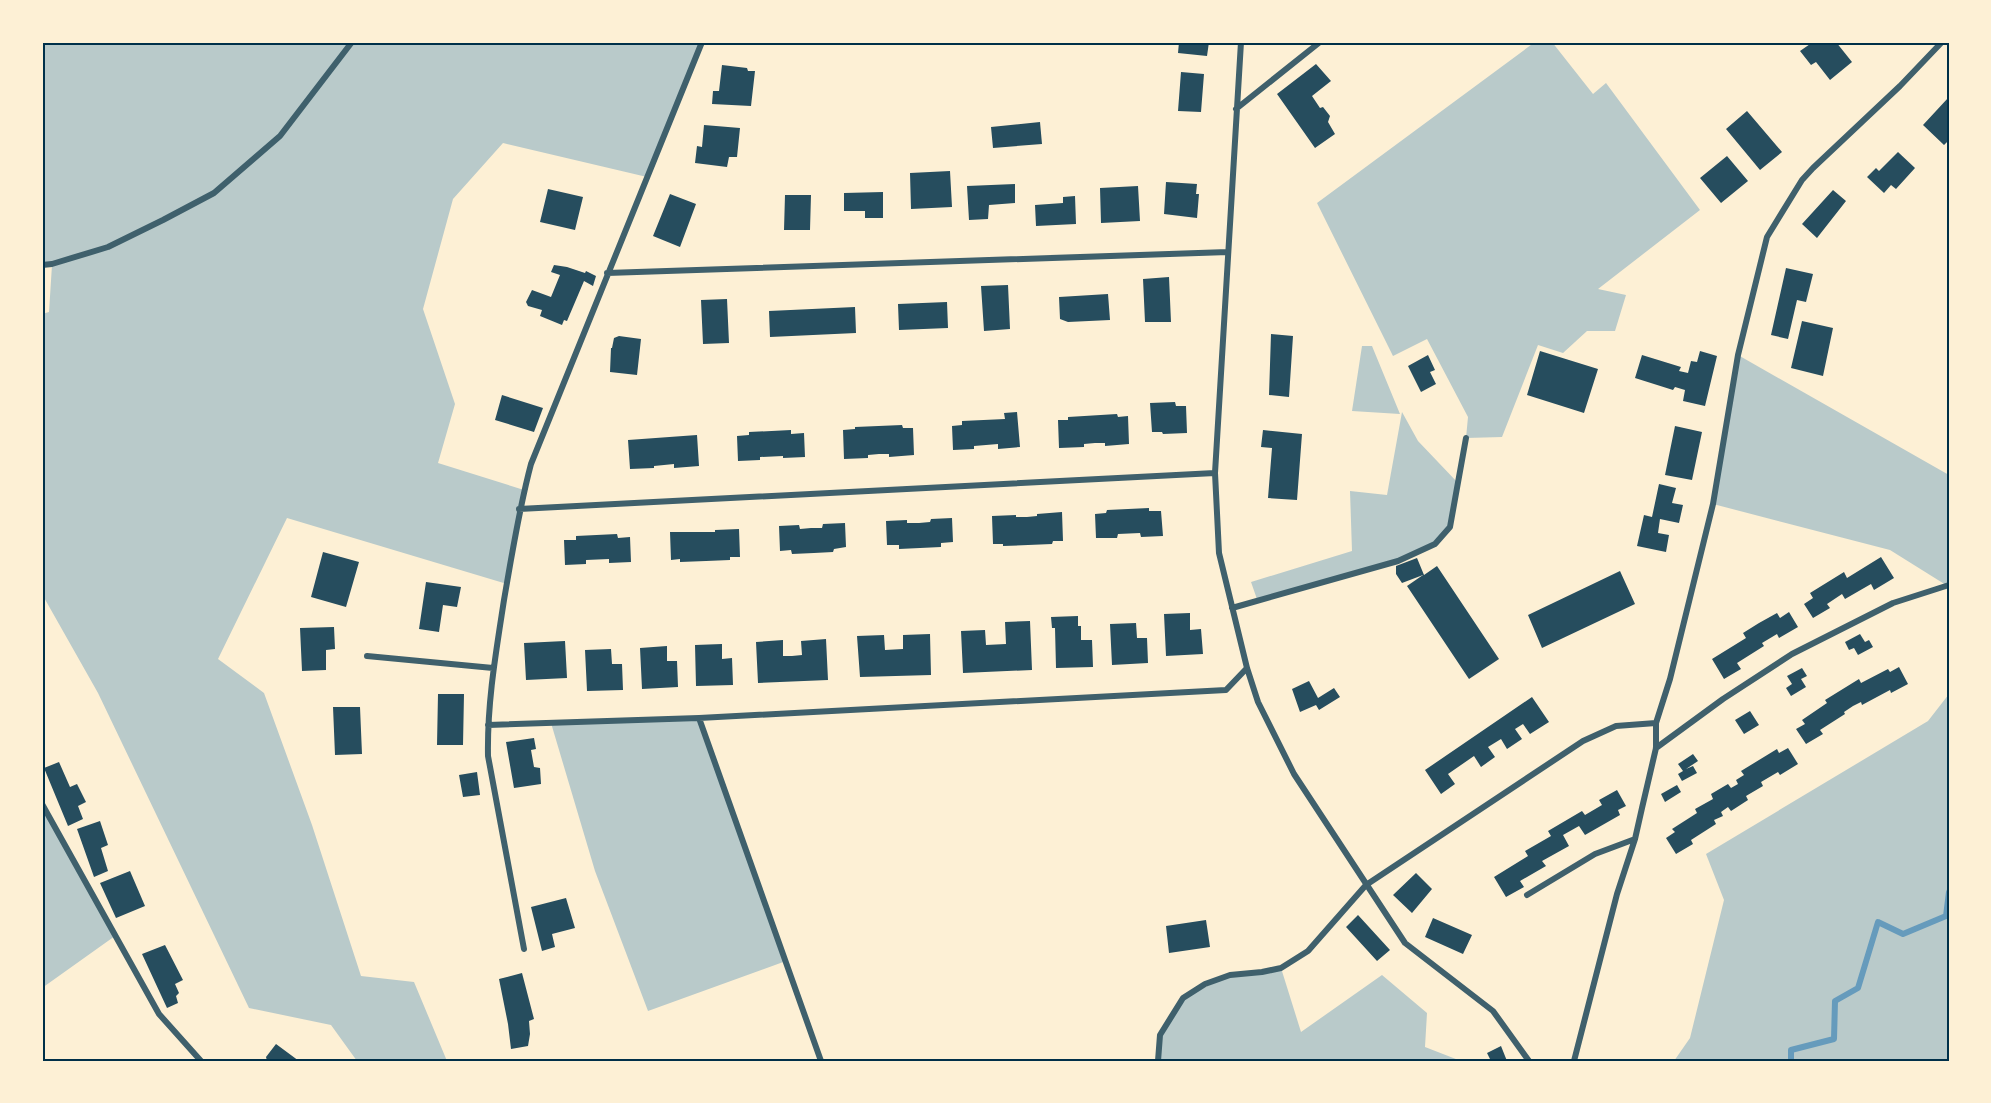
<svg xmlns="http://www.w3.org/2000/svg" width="1991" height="1103" viewBox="0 0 1991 1103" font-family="'Source Serif 4',serif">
  <rect width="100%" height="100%" fill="#fdf0d5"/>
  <path fill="#b9caca" d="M42,42H702L647,177L503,143L453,199L423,309L455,404L438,463L524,490L507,584L287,518L218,659L264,693L312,825L361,976L414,982L447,1061H357L331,1025L249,1008L98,693L42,594V314L49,312L52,265H42Z
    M1535,42H1552L1593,94L1606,83L1700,210L1598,289L1626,295L1615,331H1587L1563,353L1538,345L1502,437L1466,438L1468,417L1427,339L1393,356L1317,203Z
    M1362,346H1372L1400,414L1352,411Z
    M1738,355L1949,475V591L1946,585L1890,550L1713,504Z
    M1402,412L1418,441L1458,483L1450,527L1435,544L1398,561L1258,602L1251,582L1352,551L1350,491L1387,495Z
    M1949,694V1061H1674L1690,1038L1724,900L1706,854L1928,721Z
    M699,718L786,961L648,1011L595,871L551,723Z
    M42,804L115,936L42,988Z
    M1281,968L1301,1032L1382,975L1427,1013L1425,1047L1461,1061H1158L1160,1035L1183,998L1230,975Z"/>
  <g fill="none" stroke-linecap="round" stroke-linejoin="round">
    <path stroke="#669bbc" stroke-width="6" d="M1791,1061V1050L1834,1039L1835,1001L1858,988L1878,922L1903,934L1946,916L1949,892"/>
  </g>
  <path fill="#264d5e" d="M1179,42H1209L1207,56L1178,53Z
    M1813,42H1836L1852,62L1830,80L1816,62L1811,65L1800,51Z
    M1316,64L1331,81L1312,96L1320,108L1323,107L1330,116L1328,122L1335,134L1315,148L1277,94Z
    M722,65L747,68L748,71H755L751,106L712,104L713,91H719Z
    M1181,72L1204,74L1201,112L1178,111Z
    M1948,98L1949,140L1944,145L1923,125Z
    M1747,111L1782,152L1760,170L1726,129Z
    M1040,122L1042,144L993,148L991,127Z
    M704,125L740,128L737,157H729L727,167L695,163L697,146L702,147Z
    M1898,152L1915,168L1896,189L1891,185L1884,193L1867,177L1876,168L1879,171Z
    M1727,156L1748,181L1721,203L1700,178Z
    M950,171L952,207L911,209L910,173Z
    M1166,182L1197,184L1196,194H1199L1197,218L1164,214Z
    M1015,184V203L989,205L988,219L969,220L967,186Z
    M1138,186L1140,221L1101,223L1100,188Z
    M548,189L583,197L575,230L540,222Z
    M1833,190L1846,201L1817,238L1802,224Z
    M883,192V218H865V211H844V193Z
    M670,194L696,204L680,247L653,236Z
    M785,195H811L810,230H784Z
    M1075,196L1076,224L1036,226L1035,205L1063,203V197Z
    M554,265L567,267L585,273L586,271L596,276L593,286L584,281L567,321L564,320L562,325L540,316L542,310L528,306L526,302L532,290L551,297L560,275L551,272Z
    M1786,268L1813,274L1806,302L1797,300L1788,339L1771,335Z
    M1169,277L1171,322H1145L1143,279Z
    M1008,285L1010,329L984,331L981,286Z
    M1108,294L1110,320L1068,322L1060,319L1059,297Z
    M727,299L729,343L703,344L701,300Z
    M947,302L948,328L899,330L898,304Z
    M855,307L856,333L770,337L769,311Z
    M1802,321L1833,328L1823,376L1791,368Z
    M1271,334L1293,336L1289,397L1269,395Z
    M619,336L641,339L637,375L610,372L611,348H612L614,338Z
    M1540,351L1598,369L1584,413L1527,395Z
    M1700,351L1717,356L1705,406L1683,401L1685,390L1675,387L1673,390L1635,378L1642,355L1681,367L1679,371L1688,373L1691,361L1697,362Z
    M1428,355L1435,370L1430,372L1436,384L1421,392L1408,366Z
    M502,395L543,408L534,432L495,420Z
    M1175,402L1176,406H1186L1187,433L1163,434L1162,432H1152L1150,403Z
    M1017,412L1020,447L998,449V444L974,446V449L953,450L952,426L962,425V421L1005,419L1004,413Z
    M1117,414L1118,417L1128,416L1129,444L1105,446V443H1095L1084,444V447L1059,448L1058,420H1068V417Z
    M902,425L903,428H913L914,455L889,457V454H879L868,455V458L844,459L843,430L855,429V427Z
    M1675,426L1702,432L1692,480L1665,475Z
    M791,430V434L804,433L805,457L783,458V456L760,457V460L738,461L737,436L749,435V432Z
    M1263,430L1302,434L1297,500L1268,498L1272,448L1261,447Z
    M697,435L699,466L674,468V464L654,466V468L630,469L628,440Z
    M1659,484L1676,488L1672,503L1683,505L1679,523L1660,519L1658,533L1669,535L1666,552L1637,546L1644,515L1652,517Z
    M1149,508V511H1161L1163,536L1141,537L1140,533L1118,534L1117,538H1096L1095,514L1106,513L1107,510Z
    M1062,512L1063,541H1053L1052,544L1003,546V544H993L992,516L1016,515V517H1027L1037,516V514Z
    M952,518L953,542L941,543V547L899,549V545H887L886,521L907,520V523H919L930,522L931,519Z
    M845,523L846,547L834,549L833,552L814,553L792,554L791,550L780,551L779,526L799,525L800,529L811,528H822L823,524Z
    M739,529L740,557H730V560L706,561L680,562V559L671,560L670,532H715V530Z
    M617,534L618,538L630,537L631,562L609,563V559L586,560V564L565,565L564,540H576V536Z
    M323,552L359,562L346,607L311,597Z
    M1881,557L1894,578L1874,590L1871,584L1845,599L1842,594L1827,604L1830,608L1813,618L1804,604L1813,598L1810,593L1844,572L1847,578Z
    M1417,558L1424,575L1437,566L1499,659L1469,679L1407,586L1423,575L1402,583L1396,574V566Z
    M1620,571L1635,604L1542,648L1528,615Z
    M426,582L461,587L457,607L443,605L439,632L419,629Z
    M1789,612L1798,627L1779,638L1777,634L1762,643L1764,646L1737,663L1741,669L1724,679L1712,659L1746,638L1743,633L1759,623L1777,613L1780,618Z
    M1190,613V630L1201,629L1203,654L1166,656L1164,614Z
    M1078,616V626H1081V640H1092L1093,667L1056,668L1055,628H1052L1051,617Z
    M1030,621L1032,670L963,673L961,631L985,630L986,645L1006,644L1005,622Z
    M1136,623L1137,638H1147L1148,663L1112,665L1110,624Z
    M334,627L335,649L326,650V670L302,671L300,628Z
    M930,634L931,675L860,677L857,636L884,635L885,650L903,649V635Z
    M1860,634L1865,642L1869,640L1873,647L1858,655L1854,648L1849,650L1845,642Z
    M826,639L828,680L758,683L756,642L783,640V656H792L802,655L801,641Z
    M565,641L567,678L526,680L524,643Z
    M722,644V659L732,658L733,685L696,686L695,645Z
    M667,646V661H677L678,687L642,689L640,648Z
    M611,649L612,664H622L623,690L587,691L585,650Z
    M1899,667L1908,684L1891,693L1890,690L1862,705L1861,702L1853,706L1844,712L1845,714L1820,730L1823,734L1806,744L1796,729L1805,724L1802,720L1827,703L1825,700L1859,679L1861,683L1888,669L1890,672Z
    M1802,668L1807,676L1801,679L1806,687L1791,696L1786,688L1792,684L1787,676Z
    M1309,681L1318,698L1334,688L1340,697L1319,710L1316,705L1300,712L1292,689Z
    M438,694H464L463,745H437Z
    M1532,697L1549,722L1530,734L1523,724L1515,729L1522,739L1507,749L1501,739L1488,747L1495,757L1481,767L1474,756L1448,774L1455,784L1441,794L1425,770Z
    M333,707H360L362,754L335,755Z
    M1750,711L1759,725L1744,734L1735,720Z
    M534,738L536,749L531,750L534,767L540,768L541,784L514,788L506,742Z
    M1788,748L1798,764L1780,775L1778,772L1761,782L1763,786L1746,796L1748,800L1731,811L1728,807L1721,812L1723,816L1714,820L1716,824L1691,840L1693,844L1676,854L1666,838L1675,832L1672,829L1697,813L1695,809L1713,799L1711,794L1728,784L1731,788L1738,784L1736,780L1744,775L1741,771L1777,749L1779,753Z
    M1693,754L1698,761L1686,769L1693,766L1697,773L1682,781L1678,774L1683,771L1678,764Z
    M59,762L70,787L77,784L86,802L78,806L83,819L68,826L44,768Z
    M477,772L480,795L463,797L459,775Z
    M1677,785L1681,792L1665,802L1661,794Z
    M1617,790L1626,806L1618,810L1620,815L1585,835L1579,826L1563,835L1569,846L1542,861L1546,866L1520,881L1524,887L1506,897L1494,877L1528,856L1525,851L1551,836L1548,831L1582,811L1585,815L1602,805L1599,800Z
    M100,821L108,845L101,848L108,871L94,877L77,829Z
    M130,871L145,906L116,918L100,883Z
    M1416,873L1432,889L1412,913L1393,895Z
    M566,898L575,928L552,934L555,947L542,951L531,907Z
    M1358,915L1390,950L1377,961L1346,927Z
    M1433,918L1472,935L1463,954L1425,937Z
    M1206,920L1210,947L1169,953L1166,926Z
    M165,945L183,980L175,984L179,993L176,996L178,1003L167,1008L142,954Z
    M522,973L534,1019L529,1021L530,1034L528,1046L511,1049L508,1024L499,979Z
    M276,1044L299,1061H267L266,1057Z
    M1501,1046L1507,1061H1491L1487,1053Z"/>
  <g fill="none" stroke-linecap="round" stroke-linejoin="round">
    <path stroke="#3f606c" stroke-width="6" d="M1241,42L1215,473L1219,553L1247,668L1258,702L1294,774L1405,943L1493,1011L1529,1061
      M1236,109L1320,42
      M42,265L52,264L108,247L163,220L214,193L280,136L352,42
      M607,273L1228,252
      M519,509L1215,473
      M1232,608L1398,561L1435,544L1450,527L1466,438
      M367,656L493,668
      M699,718L821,1061
      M488,725L699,718L1226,690L1247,668
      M1656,748L1723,699L1792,654L1893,603L1949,585
      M42,804L159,1014L201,1061
      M1527,895L1595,854L1635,839
      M524,949L488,756C487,703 496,652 504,600C512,554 519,509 531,464L702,42
      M1158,1061L1160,1035L1183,998L1205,984L1230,975L1262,972L1281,968L1308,951L1366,885L1583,741L1616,726L1656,723
      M1574,1061L1617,894L1635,839L1642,808L1656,748V723L1670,679L1713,504L1738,355L1767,237L1802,180L1813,168L1900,86L1942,42"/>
  </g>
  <rect width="1991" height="1103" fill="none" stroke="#fdf0d5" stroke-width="87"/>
  <rect x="44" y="44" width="1904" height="1016" fill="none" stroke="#003049" stroke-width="2"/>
</svg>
